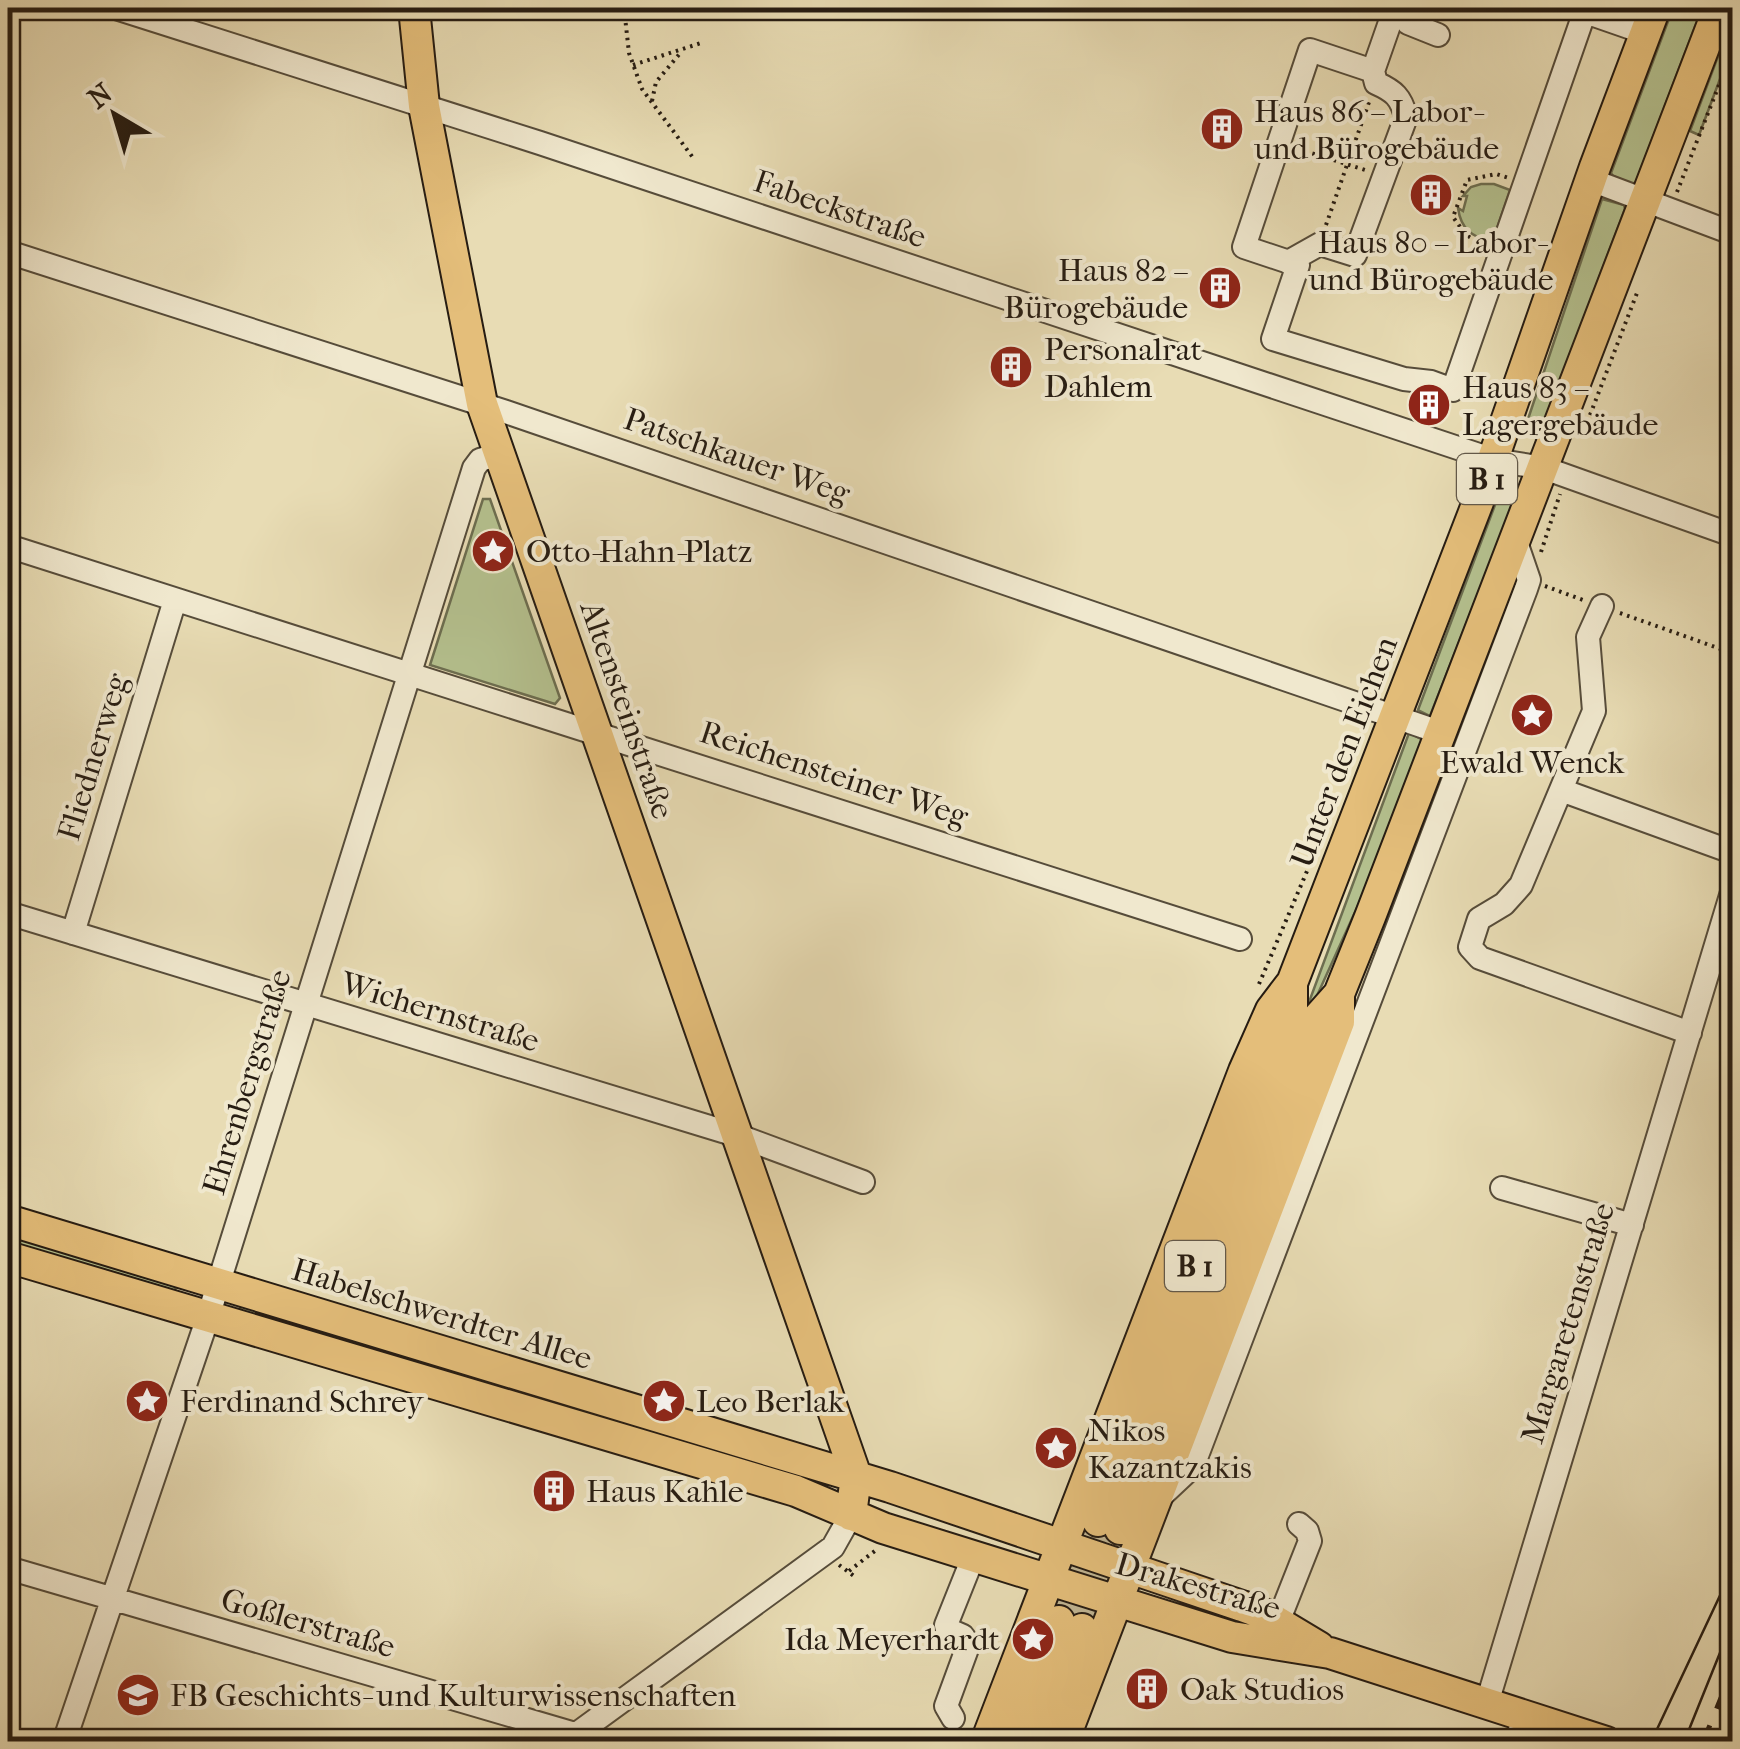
<svg xmlns="http://www.w3.org/2000/svg" width="1740" height="1749" viewBox="0 0 1740 1749" font-family="'IM FELL French Canon',serif">
  <rect width="100%" height="100%" fill="#e8dcb4"/>
  <filter id="stains"><feTurbulence type="fractalNoise" baseFrequency=".002" numOctaves="4"/><feColorMatrix values="0 0 0 0 .2 0 0 0 0 .09 0 0 0 0 .02 0 0 0 .5 -.17"/></filter>
  <radialGradient id="worn" r=".72"><stop offset=".6" stop-color="#630" stop-opacity="0"/><stop offset="1" stop-color="#630" stop-opacity=".3"/></radialGradient>
  <path fill="#b4c08e" stroke="#6d6e50" stroke-width="2.5" d="M1673,8H1702L1636,182L1632,184L1613,176L1611,173Z
    M1732,19V47L1699,135L1690,131Z
    M1481,184H1494L1510,190L1492,243C1472,236 1461,230 1458,208L1463,211L1467,196H1463L1471,187Z
    M1602,199L1624,205L1625,209L1538,439L1523,434Z
    M1498,497L1514,502L1430,716L1418,710Z
    M483,499H490L560,698L555,704L430,665Z
    M1409,733L1423,740L1375,868L1286,1064Z
    M8,1230L177,1280L174,1297L8,1248Z
    M243,1300L802,1469L801,1482L237,1317Z"/>
  <g fill="none" stroke-linecap="round" stroke-linejoin="round">
    <path stroke="#c1b694" stroke-width="30" stroke-dasharray="30 15" stroke-linecap="butt" d="M1059,1621L1095,1528
      M1082,1629L1120,1529"/>
    <g stroke="#564c3a" stroke-width="26">
      <path id="minor" d="M116,8L540,143L1494,460L1544,468L1732,535
        M1395,8L1373,71L1310,50L1244,247L1298,265L1273,339L1404,379L1431,382L1453,390L1585,11
        M1414,8L1408,23L1438,35
        M1574,8L1646,33
        M1591,180L1732,233
        M8,252L506,412L1442,733
        M1288,262L1320,244L1355,255L1406,117C1401,97 1394,91 1376,83L1373,71
        M8,546L1240,939
        M1602,606L1588,637L1594,711L1521,885L1504,904L1479,919L1470,947L1480,958L1690,1033
        M1561,790L1732,852
        M8,913L739,1136L863,1182
        M73,933L175,600
        M1502,1188L1632,1225
        M1160,1497L1193,1466L1526,589L1529,580L1516,542
        M8,1568L575,1734L590,1742
        M1278,1622L1310,1541L1307,1531L1299,1524
        M1487,1703L1732,892
        M953,1718L946,1706L968,1646L963,1636L947,1629L946,1625L974,1555
        M567,1741L833,1547L851,1515
        M64,1742L208,1317L474,468L480,460L499,454
        M1516,1742L1525,1715"/>
    </g>
    <g stroke="#261c12" stroke-width="34">
      <path id="major" d="M414,8L424,106L482,404L856,1476L851,1515
        M8,1220L890,1487L1242,1606L1264,1614L1319,1647
        M8,1257L796,1491L883,1528L1232,1637L1330,1653L1606,1742
        M1098,1521L1292,1011V983L1478,502L1595,167L1655,8
        M1120,1529L1315,1021L1339,994L1370,917L1719,8
        M986,1742L1244,1071L1271,1010L1290,985
        M1013,1742L1059,1621
        M1039,1742L1082,1629
        M1063,1742L1339,1022V994"/>
    </g>
    <path stroke="#261c12" stroke-width="4" stroke-dasharray="2.5 5" stroke-linecap="butt" d="M624,8L629,53L642,89L694,159
      M633,65L701,43
      M652,101L656,82L682,51
      M1298,149L1365,170
      M1677,192L1732,52
      M1326,225L1369,102
      M1483,245L1466,235L1453,217L1467,180L1496,174L1509,178
      M1590,415L1637,293
      M1541,552L1560,494
      M1545,586L1583,600
      M1620,613L1732,653
      M1259,984L1316,850
      M839,1565L854,1576
      M849,1571L876,1550"/>
    <use href="#minor" stroke="#f0e8ce" stroke-width="22"/>
    <use href="#major" stroke="#e4be7a" stroke-width="30"/>
    <path stroke="#261c12" stroke-width="2.5" d="M1651,1742L1732,1570
      M1684,1742L1732,1623"/>
    <path stroke="#261c12" stroke-width="5" stroke-dasharray="18 18" stroke-linecap="butt" d="M1703,1742L1732,1671"/>
  </g>
  <defs>
    <g id="building-disc" transform="scale(2.25)"><circle r="9.5" fill="#8f2418" stroke="#f0e8ce"/><path d="M-4-6H4V6H1V3H-1V6H-4ZM-2.5-4.3h1.7v1.8h-1.7ZM.8-4.3h1.7v1.8H.8ZM-2.5-1h1.7V.8h-1.7ZM.8-1h1.7V.8H.8Z" fill="#fff"/></g>
    <g id="sight-disc" transform="scale(2.25)"><circle r="9.5" fill="#8f2418" stroke="#f0e8ce"/><path d="M0-6L1.8-2.2L6-1.7L2.9 1.2L3.7 5.4L0 3.3L-3.7 5.4L-2.9 1.2L-6-1.7L-1.8-2.2Z" fill="#fff"/></g>
    <g id="university-disc" transform="scale(2.25)"><circle r="9.5" fill="#8f2418" stroke="#f0e8ce"/><path d="M0-5L7-2L0 1L-7-2ZM-4 1L0 2.5L4 1V4Q0 6-4 4Z" fill="#fff"/></g>
  </defs>
  <g fill-rule="evenodd">
    <use href="#building-disc" x="1222" y="129"/>
    <use href="#building-disc" x="1431" y="195"/>
    <use href="#building-disc" x="1220" y="288"/>
    <use href="#building-disc" x="1011" y="367"/>
    <use href="#building-disc" x="1429" y="405"/>
    <use href="#sight-disc" x="493" y="551"/>
    <use href="#sight-disc" x="1532" y="715"/>
    <use href="#sight-disc" x="147" y="1401"/>
    <use href="#sight-disc" x="664" y="1401"/>
    <use href="#sight-disc" x="1056" y="1448"/>
    <use href="#building-disc" x="554" y="1491"/>
    <use href="#sight-disc" x="1033" y="1639"/>
    <use href="#building-disc" x="1147" y="1689"/>
    <use href="#university-disc" x="138" y="1695"/>
  </g>
  <g text-anchor="middle" dominant-baseline="central" stroke-width="8" stroke-linejoin="round" paint-order="stroke">
    <g fill="#f0e8ce" stroke="#63594a" stroke-width="2.5">
      <rect x="1457" y="454" width="60" height="50" rx="8"/>
      <rect x="1165" y="1241" width="60" height="50" rx="8"/>
    </g>
    <g font-size="30" font-weight="bold" fill="#261c12">
      <text x="1487" y="479">B 1</text>
      <text x="1195" y="1266">B 1</text>
    </g>
    <g font-size="32" fill="#261c12" stroke="#f0e8ce" text-anchor="start">
      <text x="1254" y="111">Haus 86 – Labor-<tspan x="1254" dy="37">und Bürogebäude</tspan></text>
      <text x="1431" y="242" text-anchor="middle">Haus 80 – Labor-<tspan x="1431" dy="37">und Bürogebäude</tspan></text>
      <text x="1188" y="270" text-anchor="end">Haus 82 –<tspan x="1188" dy="37">Bürogebäude</tspan></text>
      <text x="1044" y="349">Personalrat<tspan x="1044" dy="37">Dahlem</tspan></text>
      <text x="1462" y="387">Haus 83 –<tspan x="1462" dy="37">Lagergebäude</tspan></text>
      <text x="526" y="551">Otto-Hahn-Platz</text>
      <text x="1532" y="762" text-anchor="middle">Ewald Wenck</text>
      <text x="180" y="1401">Ferdinand Schrey</text>
      <text x="696" y="1401">Leo Berlak</text>
      <text x="1088" y="1430">Nikos<tspan x="1088" dy="37">Kazantzakis</tspan></text>
      <text x="586" y="1491">Haus Kahle</text>
      <text x="1000" y="1639" text-anchor="end">Ida Meyerhardt</text>
      <text x="1180" y="1689">Oak Studios</text>
      <text x="170" y="1695">FB Geschichts- und Kulturwissenschaften</text>
    </g>
    <g font-size="32" fill="#261c12" stroke="#f0e8ce">
      <text transform="translate(840 209) rotate(19)">Fabeckstraße</text>
      <text transform="translate(737 456) rotate(19)">Patschkauer Weg</text>
      <text transform="translate(627 710) rotate(71)">Altensteinstraße</text>
      <text transform="translate(1344 752) rotate(-69)">Unter den Eichen</text>
      <text transform="translate(93 757) rotate(-73)">Fliednerweg</text>
      <text transform="translate(834 774) rotate(18)">Reichensteiner Weg</text>
      <text transform="translate(440 1012) rotate(17)">Wichernstraße</text>
      <text transform="translate(247 1082) rotate(-73)">Ehrenbergstraße</text>
      <text transform="translate(442 1314) rotate(17)">Habelschwerdter Allee</text>
      <text transform="translate(1568 1323) rotate(-73)">Margaretenstraße</text>
      <text transform="translate(1198 1586) rotate(16)">Drakestraße</text>
      <text transform="translate(308 1623) rotate(16)">Goßlerstraße</text>
    </g>
  </g>
  <rect width="1740" height="1749" fill="none" stroke="#e8dcb4" stroke-width="40"/>
  <rect x="10" y="10" width="1720" height="1729" fill="none" stroke="#261c12" stroke-width="5"/>
  <rect x="20" y="20" width="1700" height="1709" fill="none" stroke="#261c12" stroke-width="2.5"/>
  <g transform="translate(115 115) rotate(322)" stroke="#f0e8ce" stroke-width="8" paint-order="stroke">
  <path d="M0-8L18 38L0 25L-18 38Z" fill="#261c12"/>
  <text y="-15" font-size="28" font-weight="bold" text-anchor="middle" fill="#261c12">N</text>
  </g>
  <rect width="100%" height="100%" filter="url(#stains)"/>
  <rect width="100%" height="100%" fill="url(#worn)"/>
</svg>
